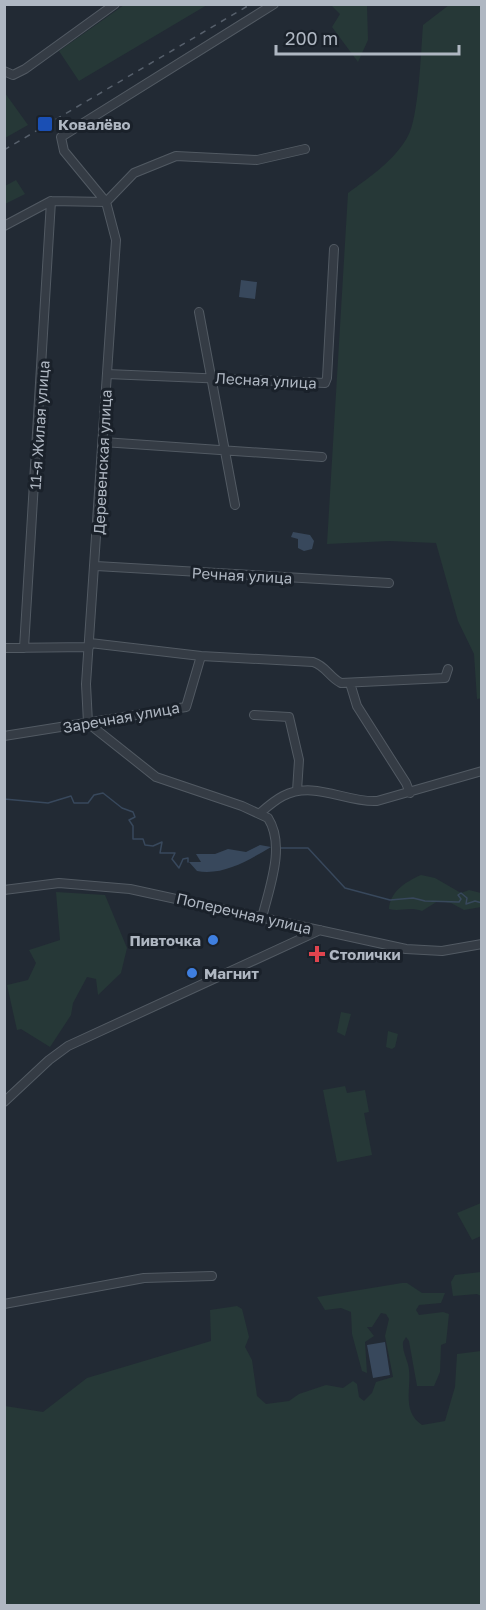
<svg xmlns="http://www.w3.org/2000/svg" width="486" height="1610" viewBox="0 0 486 1610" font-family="'Golos Text',sans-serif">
  <rect width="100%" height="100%" fill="#222a34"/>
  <path fill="#263837" d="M124,5H207L79,81L59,51Z
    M331,5H367L368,40L358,62L332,27L340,14Z
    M449,5H482V698L477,699L474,654L458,621L436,543L389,541L327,544L348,193C370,177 395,160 408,136C419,116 421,49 423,25Z
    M5,93L28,125L5,138H4Z
    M16,180L25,194L5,204V186Z
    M421,875L435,878L461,893L469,890L481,893V907L464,910L451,903L438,901L422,911C409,906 401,912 389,909C390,892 405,882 421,875Z
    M56,892L105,895L127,948L121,973L98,995L96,979L87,977L73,1003L71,1015L50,1047L21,1029L17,1030L7,985L28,980L36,963L29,950L60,940Z
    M341,1012L351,1014L345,1036L337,1032Z
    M388,1031L398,1034L395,1047L392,1049L386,1047Z
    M345,1086L347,1093L365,1090L369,1112L364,1113L372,1155L337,1162L323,1090Z
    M481,1203V1236L472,1240L457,1213Z
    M481,1272V1296L477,1294L453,1296L451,1282L455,1275Z
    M402,1283H407L422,1293H445L441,1303L419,1305L416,1310L419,1315L443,1312L449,1314L446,1343L441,1345L440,1372L434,1386H417L409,1341L406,1337L403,1342C402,1352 408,1360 409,1370C411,1390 402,1412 422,1425L445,1421L455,1387L457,1354L481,1351V1605H5V1406L43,1412L87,1378L211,1341L210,1310L237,1306L242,1309L249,1337L245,1347L252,1360L257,1396L266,1404L289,1401L299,1394L326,1385L343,1388L353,1381L357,1384L359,1397L364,1401L372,1393L376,1382L393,1377L385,1336L389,1319L386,1314L381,1313L372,1327H367L374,1336L365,1342L367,1373L362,1371L352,1334L351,1312L341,1308L325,1310L317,1297Z"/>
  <path fill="#38485c" d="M241,280L257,282L255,299L239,297Z
    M293,532L310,535L314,541L312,549L304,551L298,548V539L291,537Z
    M260,845L271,847C249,860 223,876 197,871L189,862H201L196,854H215L228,849L246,852Z
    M385,1342L390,1375L373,1378L367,1345Z"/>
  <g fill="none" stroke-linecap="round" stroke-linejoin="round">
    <path stroke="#38485c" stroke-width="1.5" d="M4,799L48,803L71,796L74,803H88L94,795L103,793L122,808L133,812L135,817L129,820L133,826V839H143L145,845L153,846L162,842L160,853H175L172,859L179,868L183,859L188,858V862
      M279,848H308L345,888L390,900L413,898L425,901L459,902L461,899L458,895L461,893L467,898L466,904L475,901L482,903
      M480,1606L482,1605"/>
    <g stroke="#525a63" stroke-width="10">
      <path id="street" d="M4,71L13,75L25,69L115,4
        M106,202L134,173L176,156L257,160L305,149
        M4,226L51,201L106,202
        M199,312L235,505
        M107,374L325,383L327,378L334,249
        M103,442L322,457
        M96,566L389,583
        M90,643L201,656L313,662C326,666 329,677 341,683L445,678L448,669
        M4,648L89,647
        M24,648L51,201
        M350,683L357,706L406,783L410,793
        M254,715L289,717L299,760L297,791
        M4,736L186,707L201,656
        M260,813C267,807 275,800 283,796C314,780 346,803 377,801L482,771
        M4,890L59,883L130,889L406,949L442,951L482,944
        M262,918C269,888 286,846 268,818L242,806L156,777L88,723L86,684L116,240L106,202L64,151L61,137L274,4
        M4,1102L49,1060L68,1046L320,930
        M4,1304L144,1278L212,1276"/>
    </g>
    <use href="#street" stroke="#353c45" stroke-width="8"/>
    <path stroke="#57606c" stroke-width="1.5" stroke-dasharray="6 6" stroke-linecap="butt" d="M4,150L251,4"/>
  </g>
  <rect fill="#1a4fb4" stroke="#1a212a" stroke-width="2" x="37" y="116" width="16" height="16" rx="3"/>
  <g fill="#3f7fe0" stroke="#1a212a" stroke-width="2">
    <circle cx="213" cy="940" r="6"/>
    <circle cx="192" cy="973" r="6"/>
  </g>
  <path fill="#e0444e" stroke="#1a212a" stroke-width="2" d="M314 945h6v6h6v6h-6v6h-6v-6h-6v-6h6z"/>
  <g text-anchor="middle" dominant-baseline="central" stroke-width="6" stroke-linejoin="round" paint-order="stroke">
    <g font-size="15" font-weight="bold" fill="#afb7c2" stroke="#1a212a" text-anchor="start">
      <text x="58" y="124">Ковалёво</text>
      <text x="201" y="940" text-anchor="end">Пивточка</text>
      <text x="329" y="954">Столички</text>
      <text x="204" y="973">Магнит</text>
    </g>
    <g font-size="15" fill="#afb7c2" stroke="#1a212a">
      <text transform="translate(266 380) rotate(3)">Лесная улица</text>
      <text transform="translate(39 425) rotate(-86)">11-я Жилая улица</text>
      <text transform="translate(102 462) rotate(-87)">Деревенская улица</text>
      <text transform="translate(242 575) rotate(3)">Речная улица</text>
      <text transform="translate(121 717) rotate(-10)">Заречная улица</text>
      <text transform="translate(244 913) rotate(13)">Поперечная улица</text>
    </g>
  </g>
  <rect width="486" height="1610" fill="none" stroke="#afb7c2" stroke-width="12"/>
  <path d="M276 45v9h183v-9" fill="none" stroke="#afb7c2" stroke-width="3"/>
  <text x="285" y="45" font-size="18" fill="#afb7c2" stroke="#1a212a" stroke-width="4.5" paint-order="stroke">200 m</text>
</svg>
